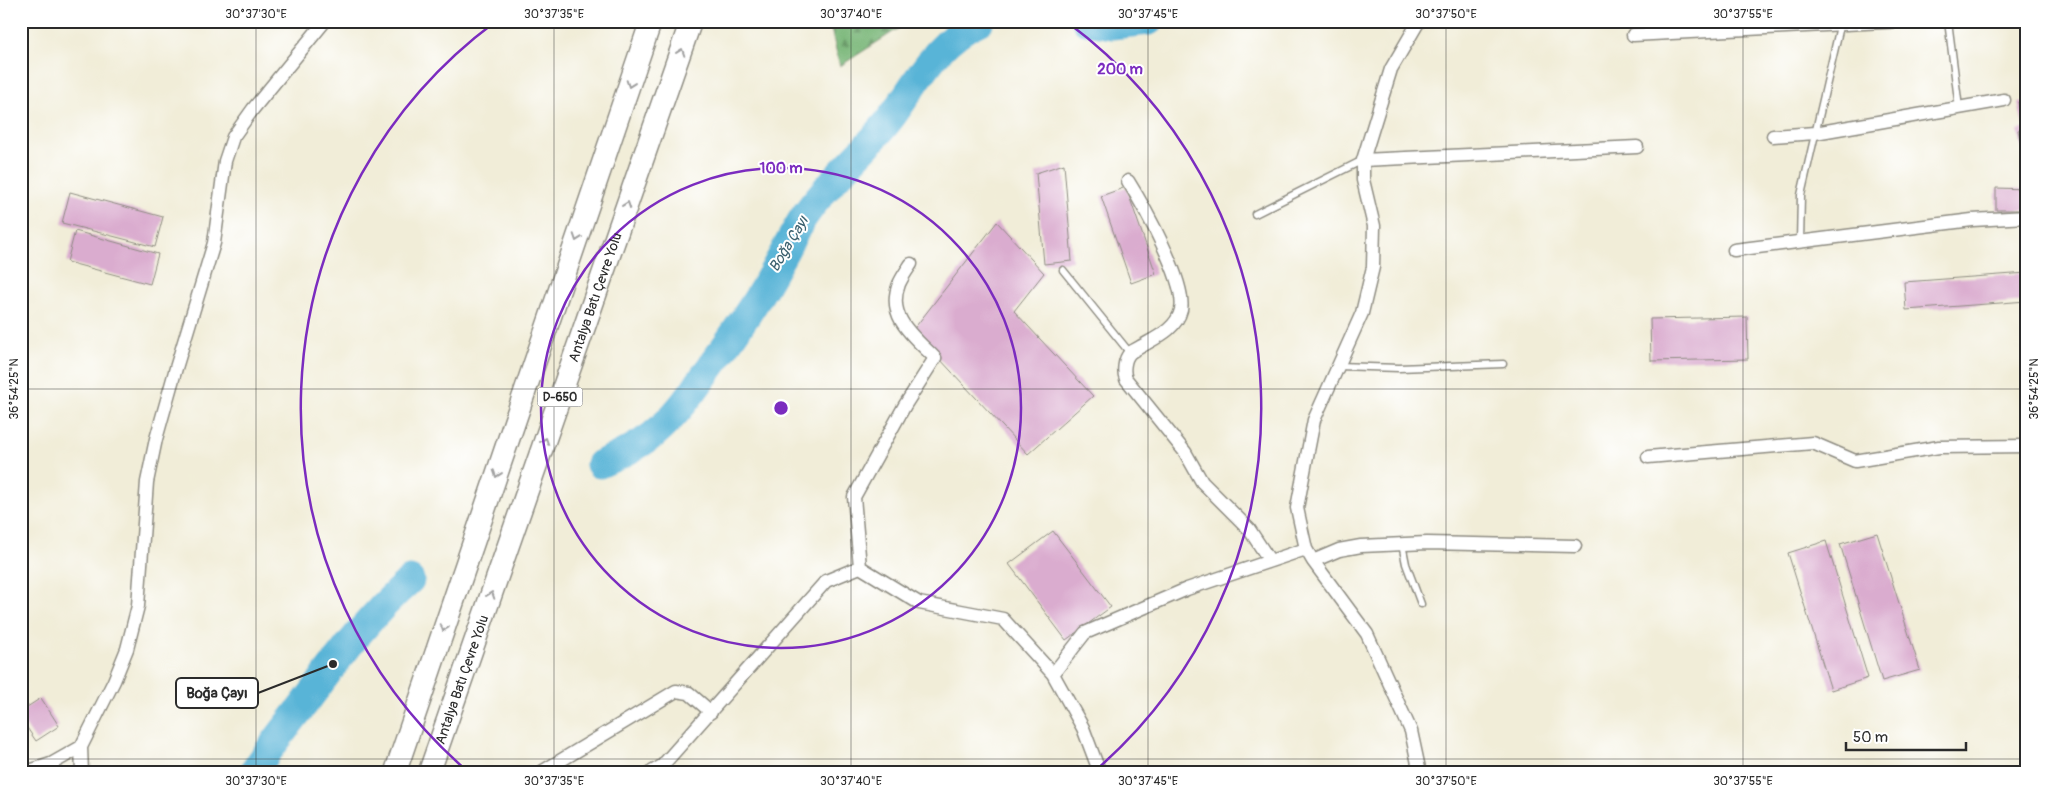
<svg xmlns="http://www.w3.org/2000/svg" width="2048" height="794" viewBox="0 0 2048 794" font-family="Pangolin,sans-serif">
  <defs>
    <pattern id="forest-firs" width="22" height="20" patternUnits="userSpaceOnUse" patternTransform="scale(1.25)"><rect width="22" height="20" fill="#78b677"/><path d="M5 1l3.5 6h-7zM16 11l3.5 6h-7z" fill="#639462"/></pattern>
  </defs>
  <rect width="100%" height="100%" fill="#fff"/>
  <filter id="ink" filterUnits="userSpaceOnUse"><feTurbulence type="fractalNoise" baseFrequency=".02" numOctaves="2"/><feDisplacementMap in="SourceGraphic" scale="10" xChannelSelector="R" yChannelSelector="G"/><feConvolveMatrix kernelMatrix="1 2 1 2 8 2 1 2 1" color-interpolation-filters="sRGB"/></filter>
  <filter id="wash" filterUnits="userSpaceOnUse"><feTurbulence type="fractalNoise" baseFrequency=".0096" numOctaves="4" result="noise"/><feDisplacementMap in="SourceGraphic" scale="20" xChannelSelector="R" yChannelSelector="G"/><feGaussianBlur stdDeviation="1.12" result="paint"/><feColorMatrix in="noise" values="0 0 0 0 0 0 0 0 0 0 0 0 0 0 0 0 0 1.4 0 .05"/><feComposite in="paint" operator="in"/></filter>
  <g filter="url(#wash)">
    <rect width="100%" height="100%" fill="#f1edd8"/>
    <path fill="url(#forest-firs)" stroke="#527051" d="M829,21H910L840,66Z"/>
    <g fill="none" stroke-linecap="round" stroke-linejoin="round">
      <path stroke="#59b4d7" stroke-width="29" d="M1086,21L1112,25L1149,21
        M600,464C619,456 637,447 653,435C676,416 692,393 709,369C734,334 759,299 779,261C787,247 794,232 803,218C828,181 863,154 890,119C917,83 936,40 980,21
        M253,773C272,744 294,718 315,690C344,650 373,613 410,580"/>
    </g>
    <g id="blocks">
      <path fill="#daaccf" d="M2027,101V124L2023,125L2018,102Z
        M2027,128V148L2022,149L2018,130Z
        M1064,164L1072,261L1044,264L1036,173Z
        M1126,187L1156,274L1131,283L1101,196Z
        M1996,188L2026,189V210H1996Z
        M70,192L163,217L155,247L62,223Z
        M997,222L1044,273L1014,311L1093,396L1028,454L913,330Z
        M75,231L158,254L150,284L67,262Z
        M2027,273V301L1906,310L1904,282Z
        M1747,317L1748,359L1651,361L1650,319Z
        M1053,531L1111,607L1066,640L1009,564Z
        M1877,533L1920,670L1882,681L1840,544Z
        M1826,541L1868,678L1831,690L1788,553Z
        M41,698L59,726L36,741L21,719V711Z
        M2022,727H2027V753H2026Z"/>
    </g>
  </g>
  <g filter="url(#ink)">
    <use href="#blocks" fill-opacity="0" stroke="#8e8c82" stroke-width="1"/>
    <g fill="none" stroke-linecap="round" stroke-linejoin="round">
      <g stroke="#8e8c82" stroke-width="9">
        <path id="service" d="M1948,21L1959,108
          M1255,214L1363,160
          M1800,242L1801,195L1840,26
          M1063,270L1130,353
          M1338,366L1399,368L1503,364
          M1402,544L1406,564L1421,604
          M2024,677L2027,676"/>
      </g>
      <g stroke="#8e8c82" stroke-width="15">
        <path id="minor" d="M1419,21L1391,69L1363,160V180L1374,226L1373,267L1362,313L1314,420L1297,508L1306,549L1313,561L1367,634L1411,731L1420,773
          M1633,35L1904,21
          M1773,136L1815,133L2004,100
          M1363,160L1637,147
          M1128,181C1143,205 1187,283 1181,310C1176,330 1155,338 1140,347C1137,349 1132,351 1130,353C1124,359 1123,372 1126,379L1185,452L1202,482L1249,529L1270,561
          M1734,250L1972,220L2027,217
          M1648,457L1813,443L1855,461L1939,447L2027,446
          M1313,561L1339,550L1361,546L1427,543L1575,546
          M860,567L854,497L905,405L935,358C914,337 886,317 899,284C902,277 907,270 911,264
          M1053,674L1085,633L1187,589L1306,549
          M81,747L82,773
          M23,773L51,764L81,747L114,681L127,649L138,606L147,482L156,439L176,368L214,243L225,161L233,137L253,109L325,21
          M540,773L676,691L689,693L711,712
          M650,773L662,766L826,581L860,567L919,603L1003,619L1053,674L1083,728L1100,773"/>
      </g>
      <g stroke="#8e8c82" stroke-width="24">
        <g id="trunk">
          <path d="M395,773L651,21"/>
          <path id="s1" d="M429,773L691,21"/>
        </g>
      </g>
      <use href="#service" stroke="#fff" stroke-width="6"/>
      <use href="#minor" stroke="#fff" stroke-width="12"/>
      <use href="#trunk" stroke="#fff" stroke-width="21"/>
    </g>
    <defs><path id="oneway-chevron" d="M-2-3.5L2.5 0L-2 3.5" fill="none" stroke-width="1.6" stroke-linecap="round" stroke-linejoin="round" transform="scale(1.25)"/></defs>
    <g stroke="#a0a0a0">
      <use href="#oneway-chevron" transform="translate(681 52) rotate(-71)"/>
      <use href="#oneway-chevron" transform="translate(630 84) rotate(109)"/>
      <use href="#oneway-chevron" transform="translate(627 205) rotate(-71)"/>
      <use href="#oneway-chevron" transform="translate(577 238) rotate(109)"/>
      <use href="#oneway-chevron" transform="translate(545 441) rotate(-71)"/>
      <use href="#oneway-chevron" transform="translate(497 474) rotate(109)"/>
      <use href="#oneway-chevron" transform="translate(491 595) rotate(-71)"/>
      <use href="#oneway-chevron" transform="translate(444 628) rotate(109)"/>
    </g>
  </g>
  <path fill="none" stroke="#2b2b2b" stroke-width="1" stroke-opacity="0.45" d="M256,21V773M554,21V773M851,21V773M1148,21V773M1446,21V773M1743,21V773M21,389H2027M21,759H2027"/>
  <g fill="none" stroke="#7b2cbf" stroke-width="2.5">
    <circle cx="781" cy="408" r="240"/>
    <path d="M466 770A480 480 0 0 1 495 22M1067 22A480 480 0 0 1 1096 770"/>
  </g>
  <g text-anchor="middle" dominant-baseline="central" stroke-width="4" stroke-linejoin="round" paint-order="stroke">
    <rect fill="#fff" stroke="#6b6b6b" stroke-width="1" x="537.5" y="387.5" width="45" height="19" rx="4"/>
    <g font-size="12" font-weight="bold" fill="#2b2b2b">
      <text x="560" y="397">D-650</text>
    </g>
    <g font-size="14" fill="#2b2b2b" stroke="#fff">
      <text stroke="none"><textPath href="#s1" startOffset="504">Antalya Batı Çevre Yolu</textPath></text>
      <text stroke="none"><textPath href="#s1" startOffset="99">Antalya Batı Çevre Yolu</textPath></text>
    </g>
    <g font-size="15" font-style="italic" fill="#3d6270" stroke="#fff">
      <text transform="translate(789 244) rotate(-59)">Boğa Çayı</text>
    </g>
  </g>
  <circle cx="781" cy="408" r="8" fill="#7b2cbf" stroke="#fff" stroke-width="2.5"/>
  <g font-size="15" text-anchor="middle" font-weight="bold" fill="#7b2cbf" stroke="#fff" stroke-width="4" stroke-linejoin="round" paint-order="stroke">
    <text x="1120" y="74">200 m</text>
    <text x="781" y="173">100 m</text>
  </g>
  <path fill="none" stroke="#2b2b2b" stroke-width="2" d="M333 664L258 693"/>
  <circle fill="#2b2b2b" stroke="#fff" stroke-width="2" cx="333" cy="664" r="5"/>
  <rect fill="#fff" stroke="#2b2b2b" stroke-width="2" x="176" y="678" width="82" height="30" rx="5"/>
  <g font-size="15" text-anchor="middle" font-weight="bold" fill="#2b2b2b">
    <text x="217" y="698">Boğa Çayı</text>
  </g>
  <rect width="2048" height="794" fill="none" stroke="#fff" stroke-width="55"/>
  <path d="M1846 742v8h120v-8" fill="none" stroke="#2b2b2b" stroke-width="2.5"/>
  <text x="1853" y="742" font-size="15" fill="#2b2b2b" stroke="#ffffff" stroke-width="4" paint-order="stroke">50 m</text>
  <rect x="28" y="28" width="1992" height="738" fill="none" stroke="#2b2b2b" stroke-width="2"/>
  <g font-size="12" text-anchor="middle" fill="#2b2b2b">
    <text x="256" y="18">30°37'30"E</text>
    <text x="554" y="18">30°37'35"E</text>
    <text x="851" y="18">30°37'40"E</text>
    <text x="1148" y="18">30°37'45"E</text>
    <text x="1446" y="18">30°37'50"E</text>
    <text x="1743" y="18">30°37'55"E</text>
    <text transform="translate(14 389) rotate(-90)" y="4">36°54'25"N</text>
    <text transform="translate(2034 389) rotate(-90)" y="4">36°54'25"N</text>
    <text x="256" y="785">30°37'30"E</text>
    <text x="554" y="785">30°37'35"E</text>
    <text x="851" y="785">30°37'40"E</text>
    <text x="1148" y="785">30°37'45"E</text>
    <text x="1446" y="785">30°37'50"E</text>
    <text x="1743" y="785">30°37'55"E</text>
  </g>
</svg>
